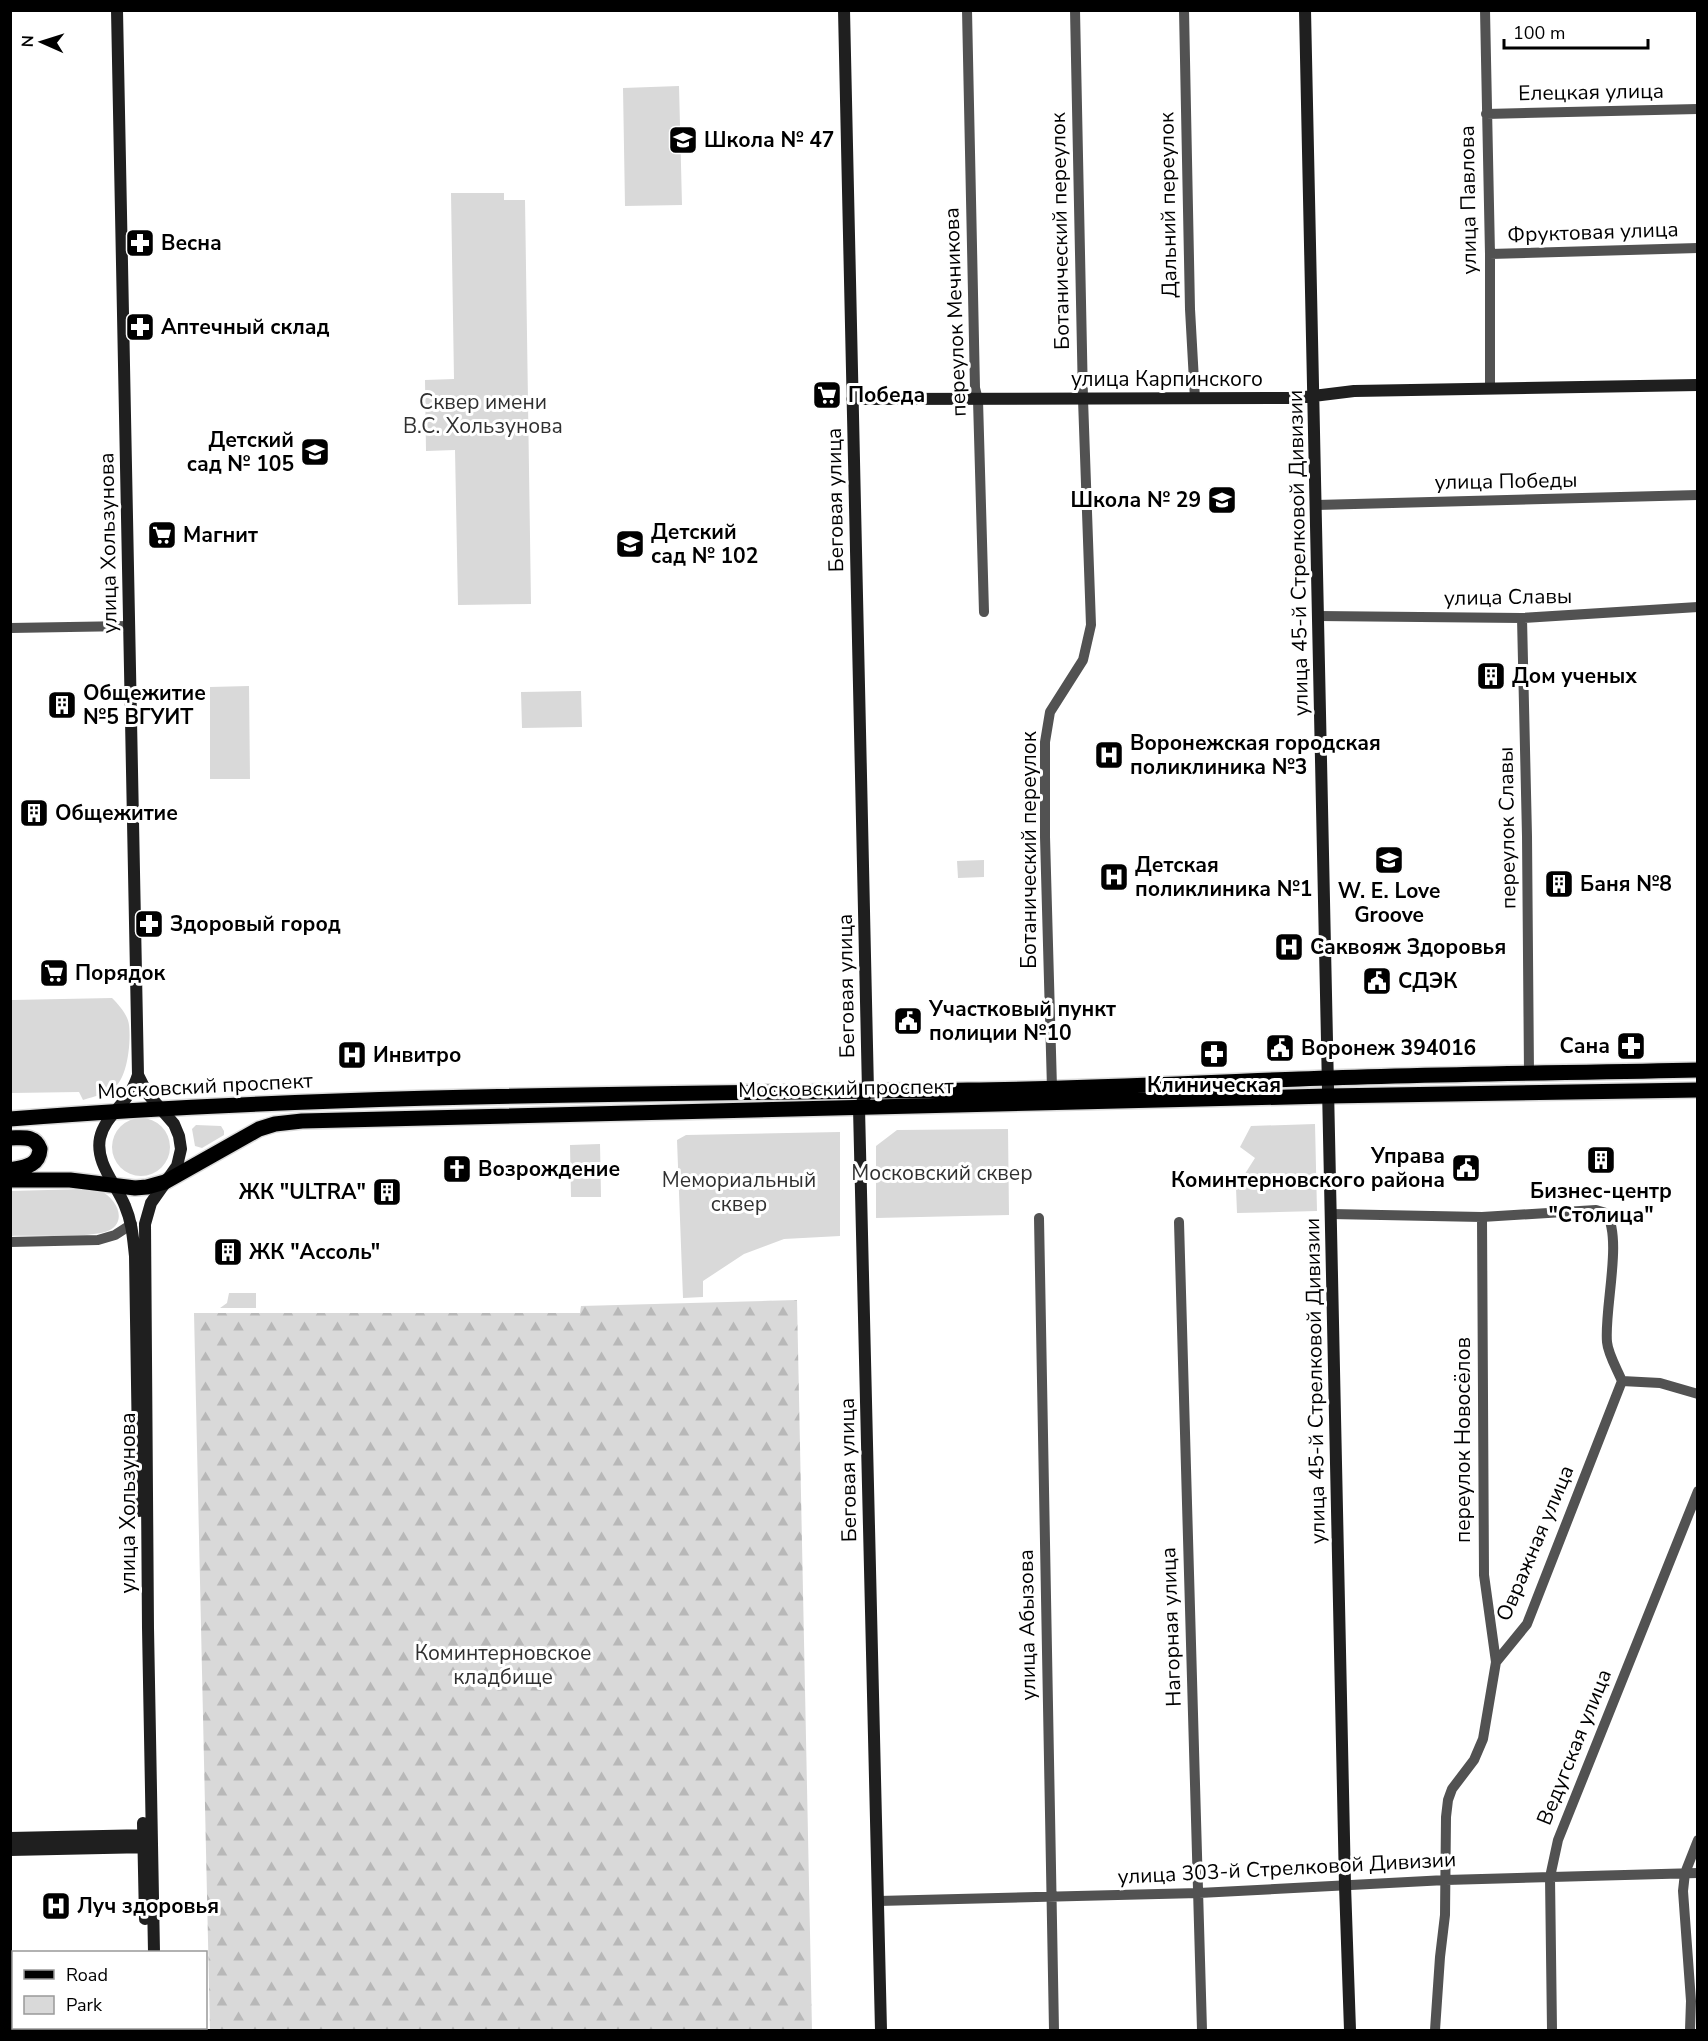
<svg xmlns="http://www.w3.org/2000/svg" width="1708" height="2041" viewBox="0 0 1708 2041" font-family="'Nunito Sans',sans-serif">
  <defs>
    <pattern id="forest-firs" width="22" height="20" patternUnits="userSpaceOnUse" patternTransform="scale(1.5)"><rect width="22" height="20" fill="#d9d9d9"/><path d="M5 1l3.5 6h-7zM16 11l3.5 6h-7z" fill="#b8b8b8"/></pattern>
  </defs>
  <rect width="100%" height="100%" fill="#fff"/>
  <path fill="#d9d9d9" d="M679,86L682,205L625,206L623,88Z
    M451,193H504V200H525L531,604L458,605L455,450L426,451L425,380L454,379Z
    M249,686L250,779H210V687Z
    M581,691L582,727L522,728L521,692Z
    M984,860V877L958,878L957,861Z
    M112,998C119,1005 128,1015 129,1025C131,1041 128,1073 117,1085C109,1094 95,1096 83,1100L79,1092L11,1093L12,1000Z
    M112 1147a29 29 0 1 1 58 0a29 29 0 1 1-58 0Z
    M1315,1124L1317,1211L1237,1213L1236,1188L1255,1158L1240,1147L1251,1126Z
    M196,1125L221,1126L224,1131V1135L202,1148L195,1146L192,1129Z
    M1008,1129L1009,1215L876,1218V1146L897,1130Z
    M840,1132V1236L784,1239L744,1254L703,1281V1297L683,1298L677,1140L686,1135Z
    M600,1144L601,1197H571L570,1145Z
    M86,1189C90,1190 96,1190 100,1191C118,1198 129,1225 105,1232C81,1238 37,1235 11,1236L10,1191Z
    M229,1293H256V1308H220L227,1303Z"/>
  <path fill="url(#forest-firs)" d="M797,1300L812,2030H210L194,1313H580L581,1306Z"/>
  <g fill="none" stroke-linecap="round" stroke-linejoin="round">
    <g stroke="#dbdbdb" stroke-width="18">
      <path id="primary" d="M10,1119C329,1094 649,1094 968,1090C1079,1089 1189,1083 1299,1079C1432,1074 1565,1073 1698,1070
        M10,1138C23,1138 35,1135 40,1149C39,1166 25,1167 10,1170
        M10,1180H70L135,1188L147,1187L165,1182L259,1129L275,1124L302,1121L1328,1096L1698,1090"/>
    </g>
    <path stroke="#525252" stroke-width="10" d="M967,10L975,388L978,400L984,612
      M1184,10L1190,309L1195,399
      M1485,10L1490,254V389
      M1486,114L1698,109
      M1490,254L1698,248
      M1316,505L1698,495
      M1318,616L1522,618L1698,607
      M1522,618L1527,836L1529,1074
      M10,628L129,626
      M1052,1088L1045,837V742L1050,712L1083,660L1091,625L1083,399L1075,10
      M1331,1214L1482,1217L1596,1210L1606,1213C1623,1238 1604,1309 1607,1342C1608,1354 1617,1369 1622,1381L1660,1383L1698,1394
      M1482,1217L1484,1575L1496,1662
      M1039,1218L1054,2030
      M1179,1222L1202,2030
      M10,1242L98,1240L115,1235L132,1224
      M878,1901L1199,1893L1446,1880L1698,1873
      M1435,2030L1440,1957L1445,1915L1446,1817L1448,1800L1452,1789L1474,1760L1483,1739L1496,1662L1527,1624L1622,1381
      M1552,2030L1550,1877L1558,1840L1698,1491
      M1690,2030L1691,2001L1683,1891L1685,1873L1698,1840"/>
    <path stroke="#1f1f1f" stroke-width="12" d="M117,10L138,1075L147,1093L174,1124L179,1136L181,1149L177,1166L151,1203L145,1224L148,1628L154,1952
      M844,10L868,1091L859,1108L881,2030
      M1305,10L1345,1885L1350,2030
      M852,399L1297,398L1354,391L1698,385
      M138,1075C136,1081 134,1087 130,1092C121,1108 104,1119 100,1138C95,1163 116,1184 125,1206C132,1222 133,1238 135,1256L139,1511
      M143,1823L145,1919
      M10,1838L150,1835
      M10,1850L150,1847
      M147,2028V2030
      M155,2028L156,2030"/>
    <use href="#primary" stroke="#000" stroke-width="15"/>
  </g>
  <defs>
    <g id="school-square" transform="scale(1.5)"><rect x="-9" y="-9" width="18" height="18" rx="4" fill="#000" stroke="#fff"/><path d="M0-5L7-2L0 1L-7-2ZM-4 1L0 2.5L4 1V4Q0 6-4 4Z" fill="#fff"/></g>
    <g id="pharmacy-square" transform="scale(1.5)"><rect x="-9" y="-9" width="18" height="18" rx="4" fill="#000" stroke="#fff"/><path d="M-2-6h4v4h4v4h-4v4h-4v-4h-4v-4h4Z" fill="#fff"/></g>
    <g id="supermarket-square" transform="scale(1.5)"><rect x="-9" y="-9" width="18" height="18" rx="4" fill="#000" stroke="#fff"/><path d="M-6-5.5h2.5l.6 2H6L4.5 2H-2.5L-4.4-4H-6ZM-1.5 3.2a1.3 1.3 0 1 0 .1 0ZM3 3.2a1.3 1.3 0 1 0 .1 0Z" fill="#fff"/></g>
    <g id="building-square" transform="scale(1.5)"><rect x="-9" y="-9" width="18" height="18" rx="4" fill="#000" stroke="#fff"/><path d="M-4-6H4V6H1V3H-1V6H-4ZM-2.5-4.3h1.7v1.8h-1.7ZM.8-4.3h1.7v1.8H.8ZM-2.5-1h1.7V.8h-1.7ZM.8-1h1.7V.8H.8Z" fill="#fff"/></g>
    <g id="hospital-square" transform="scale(1.5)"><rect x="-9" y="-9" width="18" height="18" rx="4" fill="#000" stroke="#fff"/><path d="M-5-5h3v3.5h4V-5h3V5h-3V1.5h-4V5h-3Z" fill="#fff"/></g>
    <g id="civic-square" transform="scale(1.5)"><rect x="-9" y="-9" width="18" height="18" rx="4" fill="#000" stroke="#fff"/><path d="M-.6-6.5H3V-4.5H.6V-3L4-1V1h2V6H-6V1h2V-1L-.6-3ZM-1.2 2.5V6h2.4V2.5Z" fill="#fff"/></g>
    <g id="church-square" transform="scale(1.5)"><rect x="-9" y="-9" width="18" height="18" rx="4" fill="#000" stroke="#fff"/><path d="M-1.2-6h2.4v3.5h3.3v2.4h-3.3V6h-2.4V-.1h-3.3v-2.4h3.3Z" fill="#fff"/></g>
  </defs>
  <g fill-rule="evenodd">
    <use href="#school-square" x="683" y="140"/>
    <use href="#pharmacy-square" x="140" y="243"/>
    <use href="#pharmacy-square" x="140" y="327"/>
    <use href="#supermarket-square" x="827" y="395"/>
    <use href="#school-square" x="315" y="452"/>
    <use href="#school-square" x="1222" y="500"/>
    <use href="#supermarket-square" x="162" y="535"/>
    <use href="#school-square" x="630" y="544"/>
    <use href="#building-square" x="1491" y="676"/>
    <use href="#building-square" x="62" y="705"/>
    <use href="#hospital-square" x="1109" y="755"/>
    <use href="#building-square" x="34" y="813"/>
    <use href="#school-square" x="1389" y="860"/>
    <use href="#hospital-square" x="1114" y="877"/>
    <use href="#building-square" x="1559" y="884"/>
    <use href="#pharmacy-square" x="149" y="924"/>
    <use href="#hospital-square" x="1289" y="947"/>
    <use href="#supermarket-square" x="54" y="973"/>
    <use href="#civic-square" x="1377" y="981"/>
    <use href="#civic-square" x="908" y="1021"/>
    <use href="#pharmacy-square" x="1631" y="1046"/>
    <use href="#civic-square" x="1280" y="1048"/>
    <use href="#pharmacy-square" x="1214" y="1054"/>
    <use href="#hospital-square" x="352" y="1055"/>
    <use href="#building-square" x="1601" y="1160"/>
    <use href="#civic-square" x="1466" y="1168"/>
    <use href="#church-square" x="457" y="1169"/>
    <use href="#building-square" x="387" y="1192"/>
    <use href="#building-square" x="228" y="1252"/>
    <use href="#hospital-square" x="56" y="1906"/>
  </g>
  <g text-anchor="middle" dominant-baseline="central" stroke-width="6" stroke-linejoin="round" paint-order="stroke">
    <g font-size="21" fill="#000" stroke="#fff">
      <text transform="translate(1591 92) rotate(-1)">Елецкая улица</text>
      <text transform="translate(1468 200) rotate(-91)">улица Павлова</text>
      <text transform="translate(1168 205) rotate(-91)">Дальний переулок</text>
      <text transform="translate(1060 231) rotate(-91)">Ботанический переулок</text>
      <text transform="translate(1593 232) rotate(-2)">Фруктовая улица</text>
      <text transform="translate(955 312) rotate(-92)">переулок Мечникова</text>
      <text x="1167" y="379">улица Карпинского</text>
      <text transform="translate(1506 481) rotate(-1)">улица Победы</text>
      <text transform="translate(835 500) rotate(-91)">Беговая улица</text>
      <text transform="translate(108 543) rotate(-91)">улица Хользунова</text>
      <text transform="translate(1298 553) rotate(-91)">улица 45-й Стрелковой Дивизии</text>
      <text transform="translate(1508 597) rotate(-1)">улица Славы</text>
      <text transform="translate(1507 828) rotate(-91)">переулок Славы</text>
      <text transform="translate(1029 850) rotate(-90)">Ботанический переулок</text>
      <text transform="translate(846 986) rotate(-91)">Беговая улица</text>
      <text transform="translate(205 1086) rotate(-3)">Московский проспект</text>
      <text transform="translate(846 1088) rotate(-1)">Московский проспект</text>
      <text transform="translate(1315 1381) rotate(-91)">улица 45-й Стрелковой Дивизии</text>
      <text transform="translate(1463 1440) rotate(-90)">переулок Новосёлов</text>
      <text transform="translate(848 1470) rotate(-91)">Беговая улица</text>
      <text transform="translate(128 1503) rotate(-90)">улица Хользунова</text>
      <text transform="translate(1535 1543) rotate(-67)">Овражная улица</text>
      <text transform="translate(1027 1625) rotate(-91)">улица Абызова</text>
      <text transform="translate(1171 1627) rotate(-92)">Нагорная улица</text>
      <text transform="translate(1574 1747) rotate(-68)">Ведугская улица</text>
      <text transform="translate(1287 1868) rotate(-3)">улица 303-й Стрелковой Дивизии</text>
    </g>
    <g font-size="21" font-weight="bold" fill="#000" stroke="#fff" text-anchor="start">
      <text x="704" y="140">Школа № 47</text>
      <text x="161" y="243">Весна</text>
      <text x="161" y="327">Аптечный склад</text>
      <text x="848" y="395">Победа</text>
      <text x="294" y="440" text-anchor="end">Детский<tspan x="294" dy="24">сад № 105</tspan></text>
      <text x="1201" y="500" text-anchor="end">Школа № 29</text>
      <text x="651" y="532">Детский<tspan x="651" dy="24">сад № 102</tspan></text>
      <text x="183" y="535">Магнит</text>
      <text x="1512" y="676">Дом ученых</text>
      <text x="83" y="693">Общежитие<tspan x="83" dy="24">№5 ВГУИТ</tspan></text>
      <text x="1130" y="743">Воронежская городская<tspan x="1130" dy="24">поликлиника №3</tspan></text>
      <text x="55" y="813">Общежитие</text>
      <text x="1135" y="865">Детская<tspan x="1135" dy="24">поликлиника №1</tspan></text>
      <text x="1580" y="884">Баня №8</text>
      <text x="1389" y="891" text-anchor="middle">W. E. Love<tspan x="1389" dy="24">Groove</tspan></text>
      <text x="170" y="924">Здоровый город</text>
      <text x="1310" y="947">Саквояж Здоровья</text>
      <text x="75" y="973">Порядок</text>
      <text x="1398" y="981">СДЭК</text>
      <text x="929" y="1009">Участковый пункт<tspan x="929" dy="24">полиции №10</tspan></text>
      <text x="1610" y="1046" text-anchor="end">Сана</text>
      <text x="1301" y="1048">Воронеж 394016</text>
      <text x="373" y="1055">Инвитро</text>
      <text x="1214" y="1085" text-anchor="middle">Клиническая</text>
      <text x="1445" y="1156" text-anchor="end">Управа<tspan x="1445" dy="24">Коминтерновского района</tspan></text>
      <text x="478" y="1169">Возрождение</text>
      <text x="1601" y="1191" text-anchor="middle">Бизнес-центр<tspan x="1601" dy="24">"Столица"</tspan></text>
      <text x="366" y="1192" text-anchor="end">ЖК "ULTRA"</text>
      <text x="249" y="1252">ЖК "Ассоль"</text>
      <text x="77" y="1906">Луч здоровья</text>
    </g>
    <g font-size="21" fill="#303030" stroke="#fff">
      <text x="483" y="402">Сквер имени<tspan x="483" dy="24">В.С. Хользунова</tspan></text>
      <text x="942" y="1173">Московский сквер</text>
      <text x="739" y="1180">Мемориальный<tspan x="739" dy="24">сквер</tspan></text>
      <text x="503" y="1653">Коминтерновское<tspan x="503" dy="24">кладбище</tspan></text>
    </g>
  </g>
  <rect width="1708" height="2041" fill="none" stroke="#000000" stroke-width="24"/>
  <rect x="12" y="1951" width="195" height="78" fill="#ffffff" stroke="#999999" stroke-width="1.5"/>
  <rect x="24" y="1970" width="30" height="9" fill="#000000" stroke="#999999" stroke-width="1.5"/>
  <text x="66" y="1981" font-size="18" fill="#000000">Road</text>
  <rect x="24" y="1996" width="30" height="18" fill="#d9d9d9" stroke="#999999" stroke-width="1.5"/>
  <text x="66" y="2011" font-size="18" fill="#000000">Park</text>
  <g transform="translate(42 42) rotate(273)" stroke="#ffffff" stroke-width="4.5" paint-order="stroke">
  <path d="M0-4.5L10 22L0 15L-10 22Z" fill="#000000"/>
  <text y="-9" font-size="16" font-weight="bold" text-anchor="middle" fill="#000000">N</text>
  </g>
  <path d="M1504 39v9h144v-9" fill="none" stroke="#000000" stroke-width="3"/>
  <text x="1513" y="39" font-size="18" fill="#000000" stroke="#ffffff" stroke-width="4.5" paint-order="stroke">100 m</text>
</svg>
